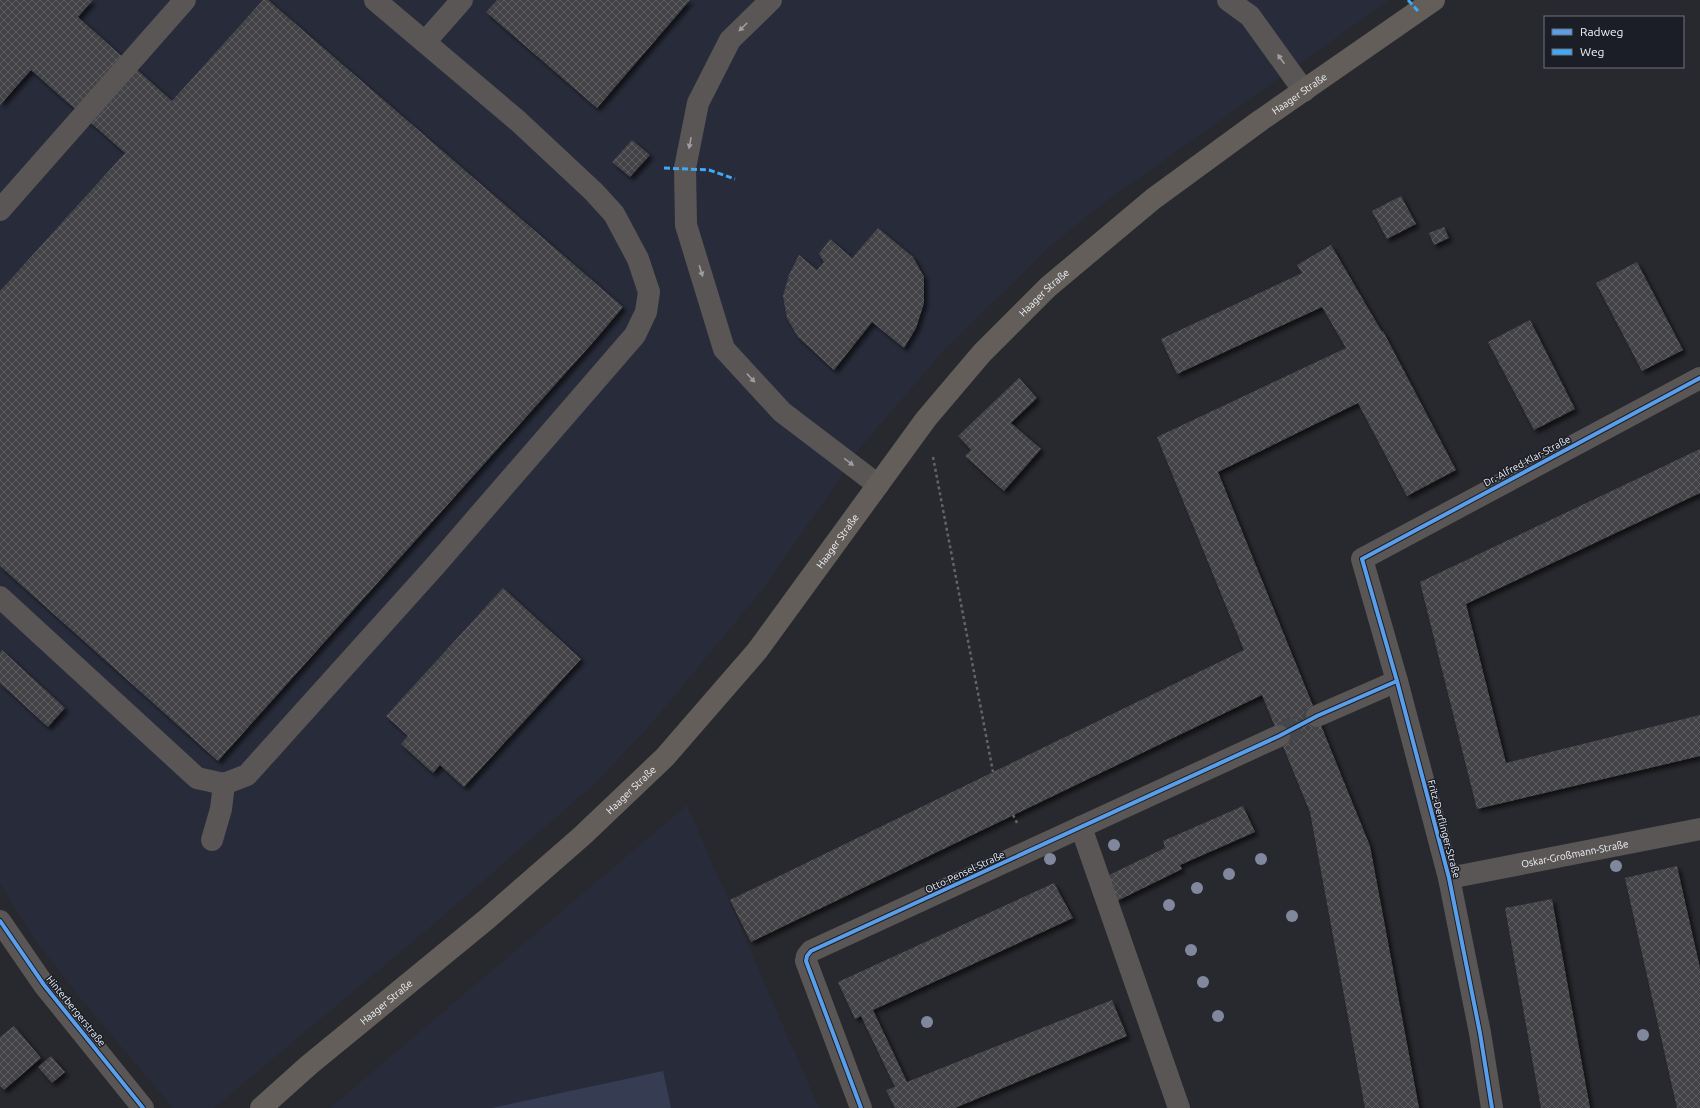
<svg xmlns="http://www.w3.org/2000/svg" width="1700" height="1108" viewBox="0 0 1700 1108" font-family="Ubuntu,sans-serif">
  <defs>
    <pattern id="building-cross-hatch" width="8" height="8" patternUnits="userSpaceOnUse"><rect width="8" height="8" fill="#424347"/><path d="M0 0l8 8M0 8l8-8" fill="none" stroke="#5e5f62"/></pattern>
    <filter id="shadow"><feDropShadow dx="3.5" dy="3.5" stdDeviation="2" flood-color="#0009"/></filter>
  </defs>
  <rect width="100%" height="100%" fill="#28292e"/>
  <path fill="#282c3a" d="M0,0H1389L1097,208L1055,242L944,350L861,447L767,584L646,730L592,786L435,923L214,1108H173L87,1006L32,936L0,883Z
    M687,805L819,1108H330Z"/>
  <path fill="#363d53" d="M663,1071L671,1108H492Z"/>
  <path fill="url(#building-cross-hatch)" filter="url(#shadow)" d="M0,0H93L78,17L172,101L263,0H268L623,307L596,339L218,761L0,566V291L125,153L31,70L0,105Z
    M497,0H690L597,108L486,12Z
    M632,140L650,155L630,177L612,162Z
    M1401,196L1416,224L1387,239L1372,211Z
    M1444,227L1449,238L1434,245L1429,233Z
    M878,228L913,257L924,277V303L916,328L904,348L872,322L834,370L798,337L787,318L783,296L789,275L799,255L817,270L824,262L819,254L830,239L852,258Z
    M1331,245L1382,332L1383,331L1456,470L1407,496L1358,403L1218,472L1370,846L1419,1108H1365L1310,812L1262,695L751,942L730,900L1244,650L1157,437L1346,348L1322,307L1177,374L1161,339L1302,273L1297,265Z
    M1637,262L1683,350L1642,371L1596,283Z
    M1530,320L1575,409L1534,430L1488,342Z
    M1019,378L1037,398L1011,423L1041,449L1004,491L965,456L971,450L958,436Z
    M1700,449V493L1466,604L1506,763L1700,715V756L1477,809L1420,582Z
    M503,588L581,659L464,787L440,765L433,773L401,744L408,736L386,716Z
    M2,650L65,708L48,727L0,683V653Z
    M1243,806L1255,832L1180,865L1182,869L1117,901L1105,877L1165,848L1163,841Z
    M1677,866L1700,968V1108H1677L1625,878Z
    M1054,883L1073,918L873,1010L907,1082L1112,1000L1127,1036L955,1108H895L886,1090L895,1087L861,1016L855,1019L838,982Z
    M1552,899L1590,1108H1541L1505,908Z
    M14,1026L41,1058L4,1090L0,1086V1037Z
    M51,1056L65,1072L52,1083L38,1067Z"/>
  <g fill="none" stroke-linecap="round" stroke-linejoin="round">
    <path stroke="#46474c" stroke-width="22" stroke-dasharray="22 11" stroke-linecap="butt" d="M1279,736L1317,716"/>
    <path stroke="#656464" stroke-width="2.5" stroke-dasharray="3 3" stroke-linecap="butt" d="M933,457L993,772
      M1013,815L1018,825"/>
    <g stroke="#5a5655" stroke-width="22">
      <path d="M771,0L730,40L698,103L685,168L686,225L724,349L782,412L878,485"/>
      <path d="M1228,0L1250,16L1304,91"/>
      <path d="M425,42L462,0"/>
      <path d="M0,210L185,0"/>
      <path d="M0,597L197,778L224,784L247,775L435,566L635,335L646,312L649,292L638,259L614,214L594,192L518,121L375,0"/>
      <path d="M1317,716L1397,681"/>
      <path d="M1081,827L1179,1108"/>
      <path d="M212,840L221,809L224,784"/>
      <path id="s1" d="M1449,878L1700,829"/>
      <path d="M0,921L44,985L143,1108"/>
      <path d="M861,1108L806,961L807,956L811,951L1279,736"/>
      <path d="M1492,1108L1480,1033L1449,878L1397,681L1362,559L1700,378"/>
    </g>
    <path stroke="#635e59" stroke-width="22" id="s2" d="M261,1108L309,1065L487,919L582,836L665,757L757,651L926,419L982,353L1048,287L1153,199L1261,120L1434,0"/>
    <path stroke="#3fa9f5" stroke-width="3" stroke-dasharray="6 3" stroke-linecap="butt" d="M1408,0L1418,11
      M664,168L709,170L735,179"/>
    <g stroke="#1b1e27" stroke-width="6">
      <path id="cycleway" d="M0,921L44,985L143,1108
        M861,1108L806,961L807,956L811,951L1279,736L1317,716L1397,681
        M1492,1108L1480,1033L1449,878L1397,681L1362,559L1700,378"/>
    </g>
    <use href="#cycleway" stroke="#5a9eea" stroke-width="4"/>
  </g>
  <g fill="#81889e">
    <circle cx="1114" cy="845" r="6"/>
    <circle cx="1050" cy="859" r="6"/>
    <circle cx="1261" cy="859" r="6"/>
    <circle cx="1616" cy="866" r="6"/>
    <circle cx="1229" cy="874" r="6"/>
    <circle cx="1197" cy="888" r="6"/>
    <circle cx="1169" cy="905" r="6"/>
    <circle cx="1292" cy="916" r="6"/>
    <circle cx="1191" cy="950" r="6"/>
    <circle cx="1203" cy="982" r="6"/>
    <circle cx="1218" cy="1016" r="6"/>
    <circle cx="927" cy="1022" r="6"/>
    <circle cx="1643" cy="1035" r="6"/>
  </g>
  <defs><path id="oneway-solid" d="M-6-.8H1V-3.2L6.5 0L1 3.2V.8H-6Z"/></defs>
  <g fill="#9e9d9f">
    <use href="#oneway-solid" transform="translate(743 27) rotate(135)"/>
    <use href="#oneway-solid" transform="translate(1281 59) rotate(-126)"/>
    <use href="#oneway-solid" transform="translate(690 143) rotate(101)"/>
    <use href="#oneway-solid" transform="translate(701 271) rotate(73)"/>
    <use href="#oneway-solid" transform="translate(751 378) rotate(47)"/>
    <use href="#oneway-solid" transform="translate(849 462) rotate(37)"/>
  </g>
  <g text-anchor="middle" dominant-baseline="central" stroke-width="3" stroke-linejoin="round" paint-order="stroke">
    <g font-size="10" fill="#f1f3f9" stroke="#1b1e27">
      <text stroke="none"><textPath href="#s2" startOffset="1460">Haager Straße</textPath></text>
      <text stroke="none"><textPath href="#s2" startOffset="1136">Haager Straße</textPath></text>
      <text transform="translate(1527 461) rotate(-28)">Dr.-Alfred-Klar-Straße</text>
      <text stroke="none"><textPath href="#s2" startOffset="812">Haager Straße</textPath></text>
      <text stroke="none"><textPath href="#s2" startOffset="488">Haager Straße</textPath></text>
      <text transform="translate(1444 829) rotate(75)">Fritz-Derflinger-Straße</text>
      <text stroke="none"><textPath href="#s1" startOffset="128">Oskar-Großmann-Straße</textPath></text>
      <text transform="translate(965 872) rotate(-25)">Otto-Pensel-Straße</text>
      <text stroke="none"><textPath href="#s2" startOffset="164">Haager Straße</textPath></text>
      <text transform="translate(76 1011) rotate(51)">Hinterbergerstraße</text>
    </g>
  </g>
  <rect x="1544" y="16" width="140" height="52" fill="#1b1e27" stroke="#71737b"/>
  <rect x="1552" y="29" width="20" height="6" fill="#5a9eea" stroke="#71737b"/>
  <text x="1580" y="36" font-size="12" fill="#f1f3f9">Radweg</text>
  <rect x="1552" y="49" width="20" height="6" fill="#3fa9f5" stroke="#71737b"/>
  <text x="1580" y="56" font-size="12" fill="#f1f3f9">Weg</text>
</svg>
